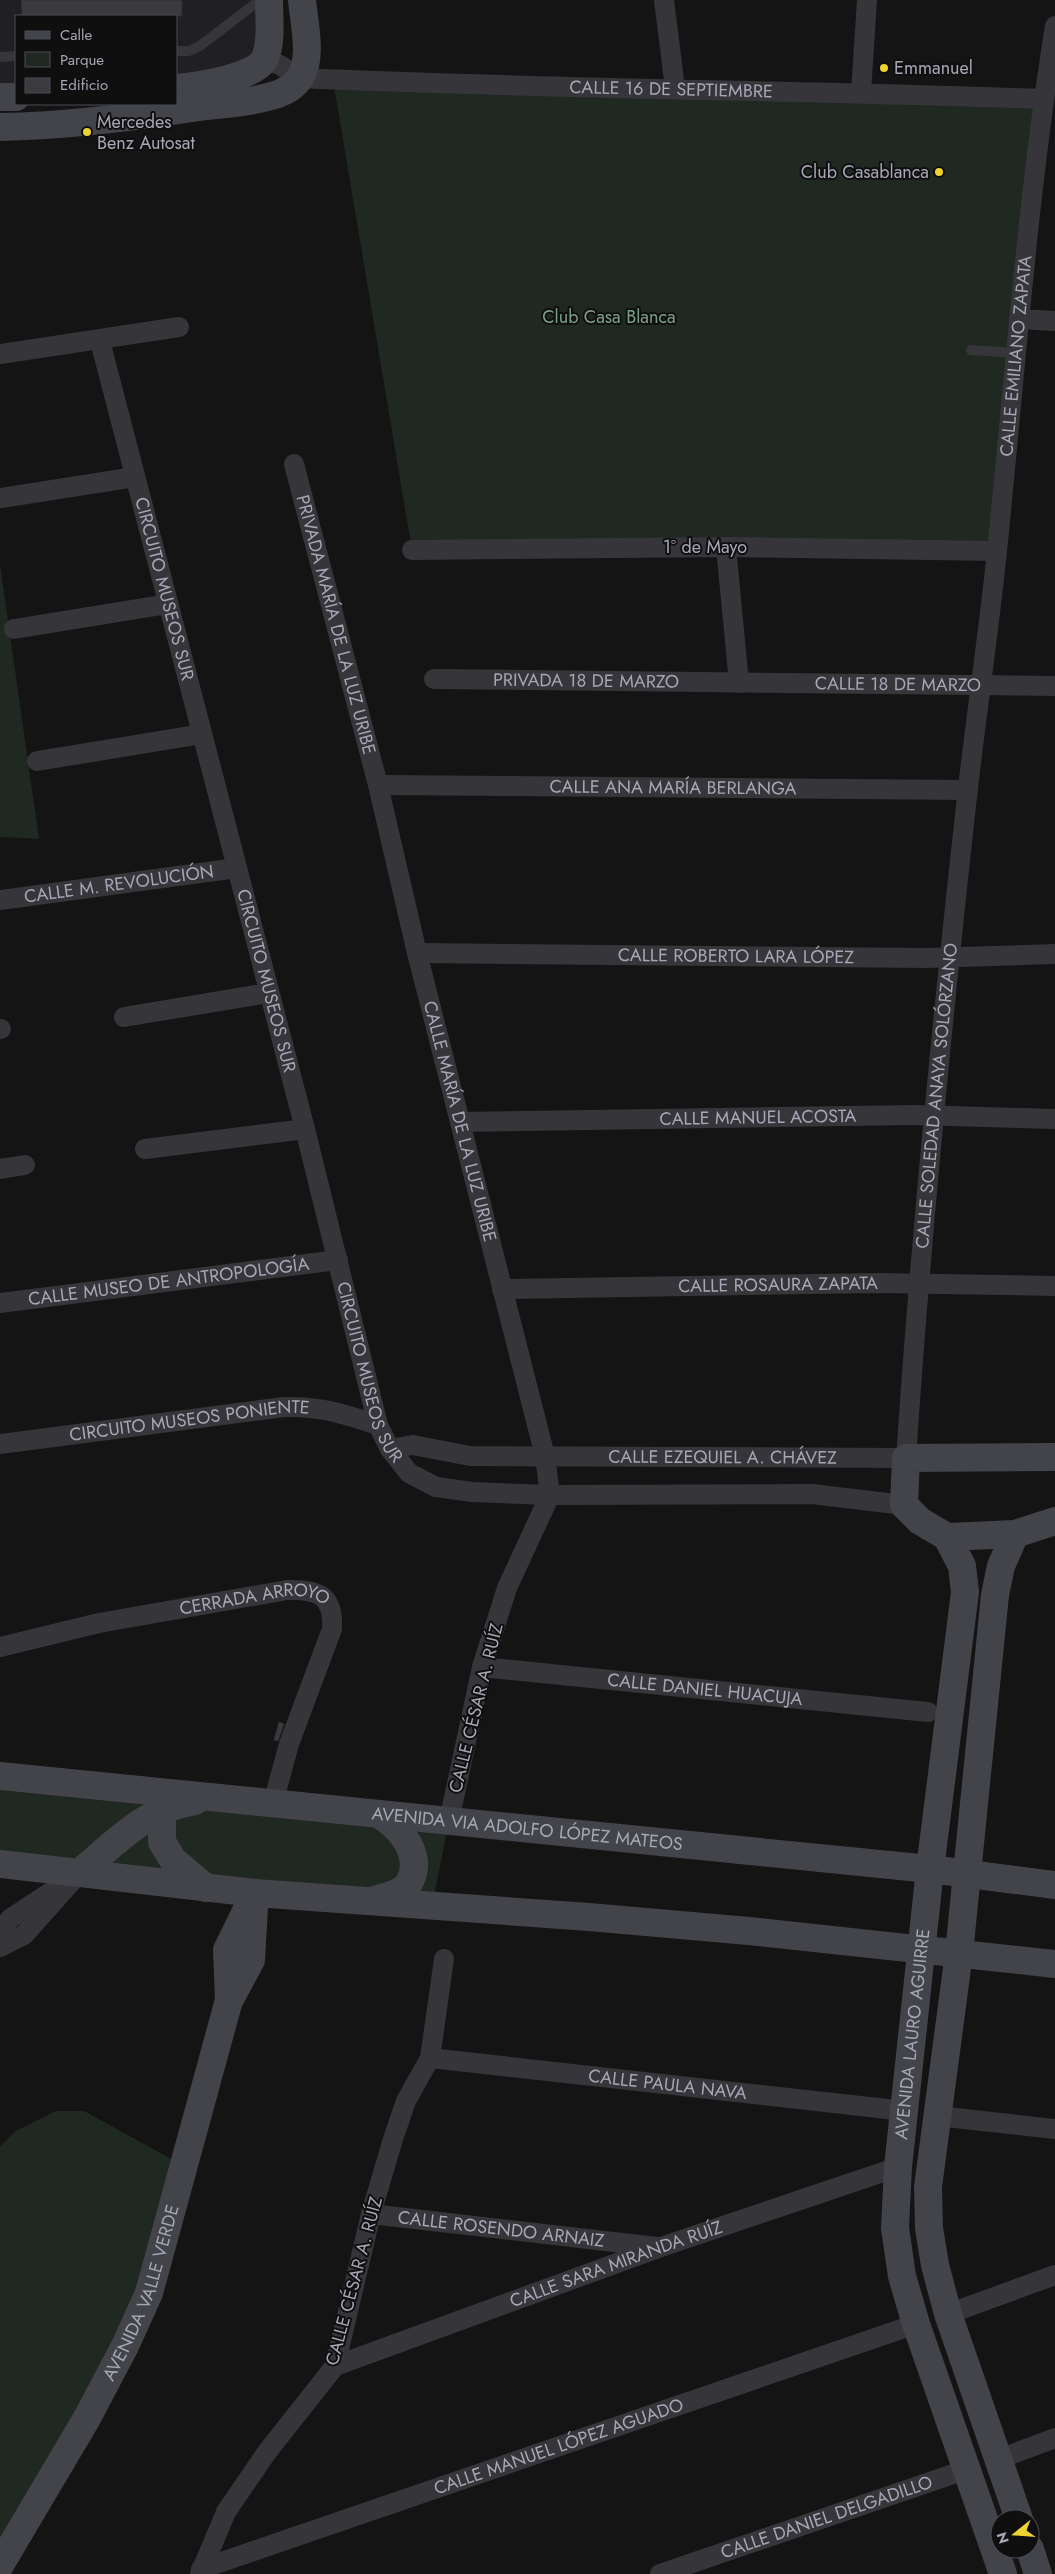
<svg xmlns="http://www.w3.org/2000/svg" width="1055" height="2574" viewBox="0 0 1055 2574" font-family="Jost,sans-serif">
  <rect width="100%" height="100%" fill="#141415"/>
  <path fill="#202022" d="M0,0H269L265,60L176,88V16H16V97H0Z"/>
  <path fill="#202822" d="M333,80L1043,99L997,551L412,550Z
    M0,564L39,839L0,837Z
    M0,1776L449,1821L432,1907L0,1864Z
    M56,2111H84L184,2166L149,2293L0,2565V2147L14,2132Z"/>
  <path fill="#3b3b3f" stroke="#2e2e31" d="M21,0H182V16H22Z
    M279,1722L284,1724L278,1741L274,1740Z"/>
  <g fill="none" stroke-linecap="round" stroke-linejoin="round">
    <path stroke="#35353a" stroke-width="10" d="M176,51H189L200,46L260,0
      M0,57L16,56
      M971,350L1015,353"/>
    <g stroke="#35353a" stroke-width="20">
      <path d="M664,0L675,88"/>
      <path id="s1" d="M265,60L280,65L300,78C547,89 795,90 1043,99"/>
      <path d="M861,93L867,0"/>
      <path d="M1019,319L1055,321"/>
      <path id="s2" d="M100,341L305,1129L378,1425L390,1449L409,1473L436,1487L472,1492L550,1495L812,1494L904,1505"/>
      <path d="M0,354L179,327"/>
      <path id="s3" d="M294,464L378,785L417,953L545,1456L550,1495L507,1588L482,1667L449,1821"/>
      <path d="M1,498L135,477"/>
      <path d="M726,547L739,683"/>
      <path d="M412,550L726,547L997,551"/>
      <path d="M14,629L168,604"/>
      <path id="s4" d="M434,679L1055,686"/>
      <path d="M37,761L202,734"/>
      <path id="s5" d="M378,785L968,790"/>
      <path id="s6" d="M0,900L237,868"/>
      <path id="s7" d="M417,953L927,958L1055,954"/>
      <path d="M124,1017L268,993"/>
      <path d="M0,1029H1"/>
      <path id="s8" d="M460,1122L916,1115L1055,1119"/>
      <path d="M145,1149L305,1129"/>
      <path d="M0,1169L25,1165"/>
      <path id="s9" d="M502,1289L879,1283L1055,1286"/>
      <path id="s10" d="M0,1303L338,1260"/>
      <path id="s11" d="M0,1444L284,1407C321,1406 343,1414 378,1425"/>
      <path id="s12" d="M390,1449L413,1445L470,1456L906,1458C921,1234 943,1011 968,788C977,709 989,630 997,551C1015,376 1027,200 1055,26"/>
      <path id="s13" d="M0,1647L99,1623L287,1590C318,1589 334,1595 332,1629L289,1744L273,1803"/>
      <path id="s14" d="M482,1667L928,1712"/>
      <path d="M0,1931L11,1918L58,1887"/>
      <path d="M0,1947L24,1935L80,1872"/>
      <path id="s15" d="M430,2058L905,2111"/>
      <path d="M937,2116L1055,2129"/>
      <path id="s16" d="M371,2214L657,2247"/>
      <path d="M948,2314L1055,2275"/>
      <path id="s17" d="M335,2366L661,2247L898,2167"/>
      <path d="M999,2459L1055,2438"/>
      <path id="s18" d="M201,2569L916,2324"/>
      <path d="M200,2574L226,2512L267,2452L335,2366L371,2214L393,2139L406,2101L430,2058L444,1959"/>
      <path id="s19" d="M660,2574L965,2470"/>
    </g>
    <g stroke="#43434a" stroke-width="28">
      <path d="M176,88C196,86 257,78 265,58C272,41 269,18 269,0"/>
      <path d="M0,97H16"/>
      <path d="M0,127C65,126 128,118 192,108C221,104 251,103 278,94C286,91 295,85 300,78C313,58 304,23 302,0"/>
      <path d="M1015,1534L1001,1566L995,1595L959,1953L928,2187L929,2228L935,2265L948,2314L1019,2519"/>
      <path d="M947,1537L1015,1534L1055,1521"/>
      <path id="s20" d="M0,1776L930,1869L1055,1885"/>
      <path d="M162,1810V1842L173,1860L206,1888"/>
      <path d="M0,1864L255,1893L589,1917L749,1931L1055,1964"/>
      <path d="M80,1872C118,1841 144,1810 195,1801"/>
      <path d="M371,1901C382,1897 402,1895 409,1883C424,1856 402,1829 380,1815"/>
      <path d="M230,1999L251,1960L254,1907"/>
      <path d="M1030,2549L1038,2574"/>
      <path id="s21" d="M0,2565L87,2418L125,2346L149,2293L229,2000L227,1950L255,1893"/>
      <path id="s22" d="M1003,2574L916,2324L902,2276L895,2228L898,2167L930,1869L965,1592L962,1566L947,1537L920,1521L904,1505L906,1458L1055,1457"/>
    </g>
  </g>
  <g fill="#eed333" stroke="#0f0f10" stroke-width="2">
    <circle cx="884" cy="68" r="5"/>
    <circle cx="87" cy="132" r="5"/>
    <circle cx="939" cy="172" r="5"/>
  </g>
  <g text-anchor="middle" dominant-baseline="central" stroke-width="4" stroke-linejoin="round" paint-order="stroke">
    <g font-size="18" fill="#a6a7b5" stroke="#0f0f10" text-anchor="start">
      <text x="894" y="68">Emmanuel</text>
      <text x="97" y="122">Mercedes<tspan x="97" dy="21">Benz Autosat</tspan></text>
      <text x="929" y="172" text-anchor="end">Club Casablanca</text>
    </g>
    <g font-size="18" fill="#a6a7b5" stroke="#0f0f10">
      <text stroke="none"><textPath href="#s1" startOffset="411">CALLE 16 DE SEPTIEMBRE</textPath></text>
      <text stroke="none"><textPath href="#s12" startOffset="1625">CALLE EMILIANO ZAPATA</textPath></text>
      <text x="705" y="547">1º de Mayo</text>
      <text stroke="none"><textPath href="#s2" startOffset="256">CIRCUITO MUSEOS SUR</textPath></text>
      <text stroke="none"><textPath href="#s3" startOffset="166">PRIVADA MARÍA DE LA LUZ URIBE</textPath></text>
      <text stroke="none"><textPath href="#s4" startOffset="152">PRIVADA 18 DE MARZO</textPath></text>
      <text stroke="none"><textPath href="#s4" startOffset="464">CALLE 18 DE MARZO</textPath></text>
      <text stroke="none"><textPath href="#s5" startOffset="295">CALLE ANA MARÍA BERLANGA</textPath></text>
      <text stroke="none"><textPath href="#s6" startOffset="120">CALLE M. REVOLUCIÓN</textPath></text>
      <text stroke="none"><textPath href="#s7" startOffset="319">CALLE ROBERTO LARA LÓPEZ</textPath></text>
      <text stroke="none"><textPath href="#s2" startOffset="661">CIRCUITO MUSEOS SUR</textPath></text>
      <text stroke="none"><textPath href="#s12" startOffset="881">CALLE SOLEDAD ANAYA SOLÓRZANO</textPath></text>
      <text stroke="none"><textPath href="#s8" startOffset="298">CALLE MANUEL ACOSTA</textPath></text>
      <text stroke="none"><textPath href="#s3" startOffset="678">CALLE MARÍA DE LA LUZ URIBE</textPath></text>
      <text stroke="none"><textPath href="#s10" startOffset="170">CALLE MUSEO DE ANTROPOLOGÍA</textPath></text>
      <text stroke="none"><textPath href="#s9" startOffset="276">CALLE ROSAURA ZAPATA</textPath></text>
      <text stroke="none"><textPath href="#s2" startOffset="1066">CIRCUITO MUSEOS SUR</textPath></text>
      <text stroke="none"><textPath href="#s11" startOffset="191">CIRCUITO MUSEOS PONIENTE</textPath></text>
      <text stroke="none"><textPath href="#s12" startOffset="334">CALLE EZEQUIEL A. CHÁVEZ</textPath></text>
      <text stroke="none"><textPath href="#s13" startOffset="260">CERRADA ARROYO</textPath></text>
      <text stroke="none"><textPath href="#s14" startOffset="224">CALLE DANIEL HUACUJA</textPath></text>
      <text transform="translate(476 1708) rotate(-76)">CALLE CÉSAR A. RUÍZ</text>
      <text stroke="none"><textPath href="#s20" startOffset="530">AVENIDA VIA ADOLFO LÓPEZ MATEOS</textPath></text>
      <text stroke="none"><textPath href="#s22" startOffset="558">AVENIDA LAURO AGUIRRE</textPath></text>
      <text stroke="none"><textPath href="#s15" startOffset="239">CALLE PAULA NAVA</textPath></text>
      <text stroke="none"><textPath href="#s16" startOffset="131">CALLE ROSENDO ARNAIZ</textPath></text>
      <text stroke="none"><textPath href="#s17" startOffset="299">CALLE SARA MIRANDA RUÍZ</textPath></text>
      <text transform="translate(354 2281) rotate(-75)">CALLE CÉSAR A. RUÍZ</text>
      <text stroke="none"><textPath href="#s21" startOffset="308">AVENIDA VALLE VERDE</textPath></text>
      <text stroke="none"><textPath href="#s18" startOffset="378">CALLE MANUEL LÓPEZ AGUADO</textPath></text>
      <text stroke="none"><textPath href="#s19" startOffset="176">CALLE DANIEL DELGADILLO</textPath></text>
    </g>
    <g font-size="18" fill="#7da086" stroke="#0f0f10">
      <text x="609" y="317">Club Casa Blanca</text>
    </g>
  </g>
  <rect x="15" y="15" width="162" height="90" fill="#0f0f10" stroke="#4b4c52"/>
  <rect x="25" y="31" width="25" height="8" fill="#43434a" stroke="#4b4c52"/>
  <text x="60" y="40" font-size="15" fill="#a6a7b5">Calle</text>
  <rect x="25" y="52" width="25" height="15" fill="#202822" stroke="#4b4c52"/>
  <text x="60" y="65" font-size="15" fill="#a6a7b5">Parque</text>
  <rect x="25" y="78" width="25" height="15" fill="#3b3b3f" stroke="#4b4c52"/>
  <text x="60" y="90" font-size="15" fill="#a6a7b5">Edificio</text>
  <g transform="translate(1015 2534) rotate(253)"><circle r="24" fill="#0f0f10" stroke="#4b4c52"/>
  <path d="M0-4L9 19L0 12L-9 19Z" fill="#eed333"/>
  <text y="-8" font-size="14" font-weight="bold" text-anchor="middle" fill="#a6a7b5">N</text>
  </g>
</svg>
